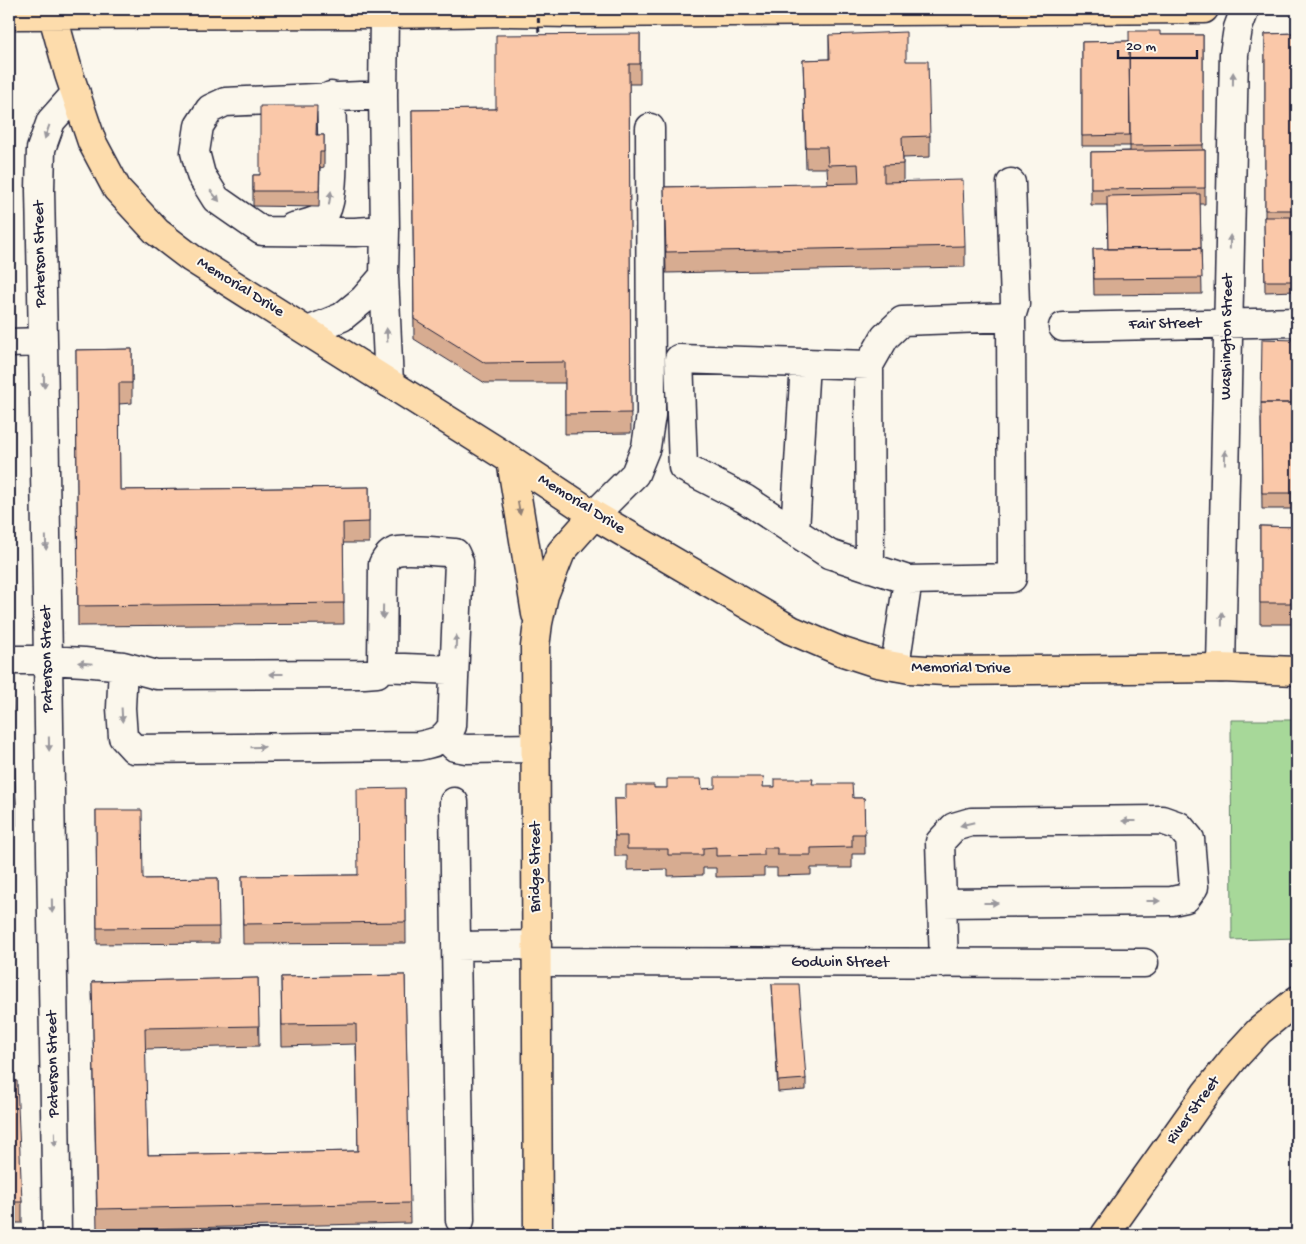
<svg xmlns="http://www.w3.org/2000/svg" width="1306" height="1244" viewBox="0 0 1306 1244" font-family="'Gochi Hand',sans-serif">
  <rect width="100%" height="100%" fill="#fbf7ec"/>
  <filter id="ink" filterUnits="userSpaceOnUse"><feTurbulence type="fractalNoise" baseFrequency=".02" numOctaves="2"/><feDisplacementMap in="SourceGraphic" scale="10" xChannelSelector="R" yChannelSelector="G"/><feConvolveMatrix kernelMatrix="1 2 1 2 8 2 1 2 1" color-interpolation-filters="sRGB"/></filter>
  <g filter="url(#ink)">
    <path fill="#a7d899" stroke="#647d6a" d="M1231,720H1297V938L1232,940Z"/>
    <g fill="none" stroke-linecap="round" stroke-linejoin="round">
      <g stroke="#22223b" stroke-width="31">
        <path id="minor" d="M384,14L383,95L385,230L384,276L389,383
          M383,95L225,102L210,109L199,126L195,152L201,175L216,199L262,231L355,232L385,230
          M293,227C303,225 314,223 322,217C338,205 331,119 331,96
          M1011,317L1015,304L1011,183
          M1063,327L1297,322
          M308,331L342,317L364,299L384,276
          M9,343L43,342
          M869,365L870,568
          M594,515L635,474L646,447L651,415L650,128
          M795,531L805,363
          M9,660H48L84,662L123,666L157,675L364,674L377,673L382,664L383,564C386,559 389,554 394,552C404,548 443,552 455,553L459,562L452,726C442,742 436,742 419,746L134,749L123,737L121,708L123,666
          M895,666L908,580L829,554L745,499L683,467L679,359L869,365L885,337L902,321L1011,317L1012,578L908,580
          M380,667L454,670
          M1221,668L1234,54L1238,28L1245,9
          M444,736L455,747L466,749L536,748
          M454,802L460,1220
          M942,903L1172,901L1186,898L1194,887L1190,839L1179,826L1162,820L971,822L954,827L940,842L944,963
          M456,946L537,945
          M537,962L1144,963
          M57,1235L43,342L40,190L41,149L51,121L76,93"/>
      </g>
      <g stroke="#22223b" stroke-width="31">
        <path id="major" d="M51,9L69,74L92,142L117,189L157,232L191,258L511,460L594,515L791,630L840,651L877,663L910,669L944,671L1221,668L1297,671
          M9,15L384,14L508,12L571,13L1204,9
          M511,460L536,614
          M538,1235L535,647L538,623L544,595L561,552L594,515
          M1105,1235L1206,1093L1235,1057L1259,1031L1297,1000"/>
      </g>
      <use href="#minor" stroke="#fbf7ec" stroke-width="28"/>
      <use href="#major" stroke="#fddcac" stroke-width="28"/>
      <path stroke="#22223b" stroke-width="3" stroke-dasharray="5 4" stroke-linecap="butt" d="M538,9L539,38"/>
    </g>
    <path fill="#d7ac91" stroke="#22223b" d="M1297,33V291L1265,292L1264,217H1265V34Z
      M640,34V84H629L631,433L565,434V383H485L414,339L412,110L496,109Z
      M829,35L906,61L930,136V157L903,158V182L965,246V267L666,273L664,187L828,184L827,168H806L803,60L829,59Z
      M1160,35H1203V150H1205V204H1200L1202,294L1094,295L1093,249H1108L1107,205H1091V152L1130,151V146H1082V42L1129,41Z
      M316,135H324V167L320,168L319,207L253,206V175H260Z
      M1297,340V509H1262L1261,419Z
      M132,349V403L119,404L120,490L369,487V543H343L344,624L78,626L76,350Z
      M1260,526L1297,527V624H1260Z
      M9,684L16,805V826H9Z
      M812,784L853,798H864L865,854H852V868H811V875L777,876V868H764V876L716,877V868H703V875L668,876V869L627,870V856H615L614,799H626L654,788L702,789L775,787Z
      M405,788L406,943L243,944L242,876L358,875Z
      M96,810L143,879L218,878L219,943L97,944Z
      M405,975L410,1223L97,1230L92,982L258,978L259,1046L145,1049L148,1155L358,1151L356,1044L282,1046L281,977Z
      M772,984L806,1079V1090L778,1092Z
      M9,1081L22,1202V1223H9Z"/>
    <path fill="#fac8a9" stroke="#22223b" d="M1129,31H1160V35H1203V145L1130,146Z
      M906,32V61H928L930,136L902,137L903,164L884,165V182L963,180L965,246L666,252L664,187L859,183L858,164L828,165L827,147H806L803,60L830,59L829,35Z
      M1297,33V210H1265V34Z
      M640,34V64H629L631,413L565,414V362L485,363L414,319L412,110L496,109V35Z
      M1129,41L1130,135L1082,136V42Z
      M260,106H317L316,135H324V152H320L319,191H253V175H260Z
      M1205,150V188L1091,189V152Z
      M1200,194L1201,248L1108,249L1107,196Z
      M1264,217H1294V219H1297V281H1265Z
      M1201,248L1202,278L1094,279L1093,249Z
      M1262,339L1297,340V403H1261Z
      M132,349V383H119L120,490L369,487V522L343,523L344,603L78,606L76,350Z
      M1261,403H1297V493H1262Z
      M1260,526L1297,527V603H1260Z
      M9,684H12L16,805L9,806Z
      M715,777H764L763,787H775V779H813L812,784H852L853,798H864L865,834H852V847L811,848V855H777V848H764V855L716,856V847L703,848V855H668V849H627V836H615L614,799H626V785H654V788H667V779H701L702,789L715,788Z
      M405,788L406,922L243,924L242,876L358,875L357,789Z
      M96,810H142L143,879L218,878L219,927L97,928Z
      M405,975L410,1203L97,1209L92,982L258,978L259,1026L145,1028L148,1155L358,1151L356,1024L282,1025L281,977Z
      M772,984H799L806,1079L778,1081Z
      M9,1081H17L22,1202H9Z"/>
    <defs><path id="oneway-solid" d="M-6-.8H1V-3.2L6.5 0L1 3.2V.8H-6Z" transform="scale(1.25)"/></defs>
    <g fill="#99979c">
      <use href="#oneway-solid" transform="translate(1233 79) rotate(-89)"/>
      <use href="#oneway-solid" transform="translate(47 132) rotate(109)"/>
      <use href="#oneway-solid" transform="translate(215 196) rotate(50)"/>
      <use href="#oneway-solid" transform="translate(330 198) rotate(-81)"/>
      <use href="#oneway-solid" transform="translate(1230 242) rotate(-89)"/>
      <use href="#oneway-solid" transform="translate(387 335) rotate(-93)"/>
      <use href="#oneway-solid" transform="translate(44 381) rotate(89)"/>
      <use href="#oneway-solid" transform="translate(1225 457) rotate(-89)"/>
      <use href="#oneway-solid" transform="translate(46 543) rotate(89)"/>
      <use href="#oneway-solid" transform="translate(383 612) rotate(91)"/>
      <use href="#oneway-solid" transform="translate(1222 619) rotate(-89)"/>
      <use href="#oneway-solid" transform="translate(456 642) rotate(-87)"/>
      <use href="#oneway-solid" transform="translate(85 663) rotate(-175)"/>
      <use href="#oneway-solid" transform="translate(276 674) rotate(180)"/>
      <use href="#oneway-solid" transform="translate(122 715) rotate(87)"/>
      <use href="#oneway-solid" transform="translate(49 744) rotate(89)"/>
      <use href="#oneway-solid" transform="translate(258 747) rotate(-1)"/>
      <use href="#oneway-solid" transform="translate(1129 821) rotate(180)"/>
      <use href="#oneway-solid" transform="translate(967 824) rotate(166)"/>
      <use href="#oneway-solid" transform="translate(1153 901)"/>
      <use href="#oneway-solid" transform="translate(991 903)"/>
      <use href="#oneway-solid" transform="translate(52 906) rotate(89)"/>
      <use href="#oneway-solid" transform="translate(55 1139) rotate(89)"/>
    </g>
    <use fill="#907f74" href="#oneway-solid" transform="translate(519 508) rotate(80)"/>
  </g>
  <g text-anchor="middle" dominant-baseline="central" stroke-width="4" stroke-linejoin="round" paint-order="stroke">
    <g font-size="16" fill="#22223b" stroke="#fbf7ec">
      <text transform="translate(41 254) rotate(-91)">Paterson Street</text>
      <text transform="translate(240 288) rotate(32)">Memorial Drive</text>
      <text transform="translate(1165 325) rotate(-1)">Fair Street</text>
      <text transform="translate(1228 337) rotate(-89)">Washington Street</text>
      <text transform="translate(581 505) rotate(32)">Memorial Drive</text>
      <text transform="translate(48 659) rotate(-91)">Paterson Street</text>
      <text transform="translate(961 669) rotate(1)">Memorial Drive</text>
      <text transform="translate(536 867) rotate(-90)">Bridge Street</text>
      <text x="840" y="963">Godwin Street</text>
      <text transform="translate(54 1064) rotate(-91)">Paterson Street</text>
      <text transform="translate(1194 1111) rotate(-54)">River Street</text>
    </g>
  </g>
  <rect width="1306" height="1244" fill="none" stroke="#fbf7ec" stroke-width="30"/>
  <rect x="15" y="15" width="1276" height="1214" fill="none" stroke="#22223b" stroke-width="2" filter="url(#ink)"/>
  <path d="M1118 50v8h79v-8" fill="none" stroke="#22223b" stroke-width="2.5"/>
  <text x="1126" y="50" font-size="15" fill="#22223b" stroke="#fbf7ec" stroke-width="4" paint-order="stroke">20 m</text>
</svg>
